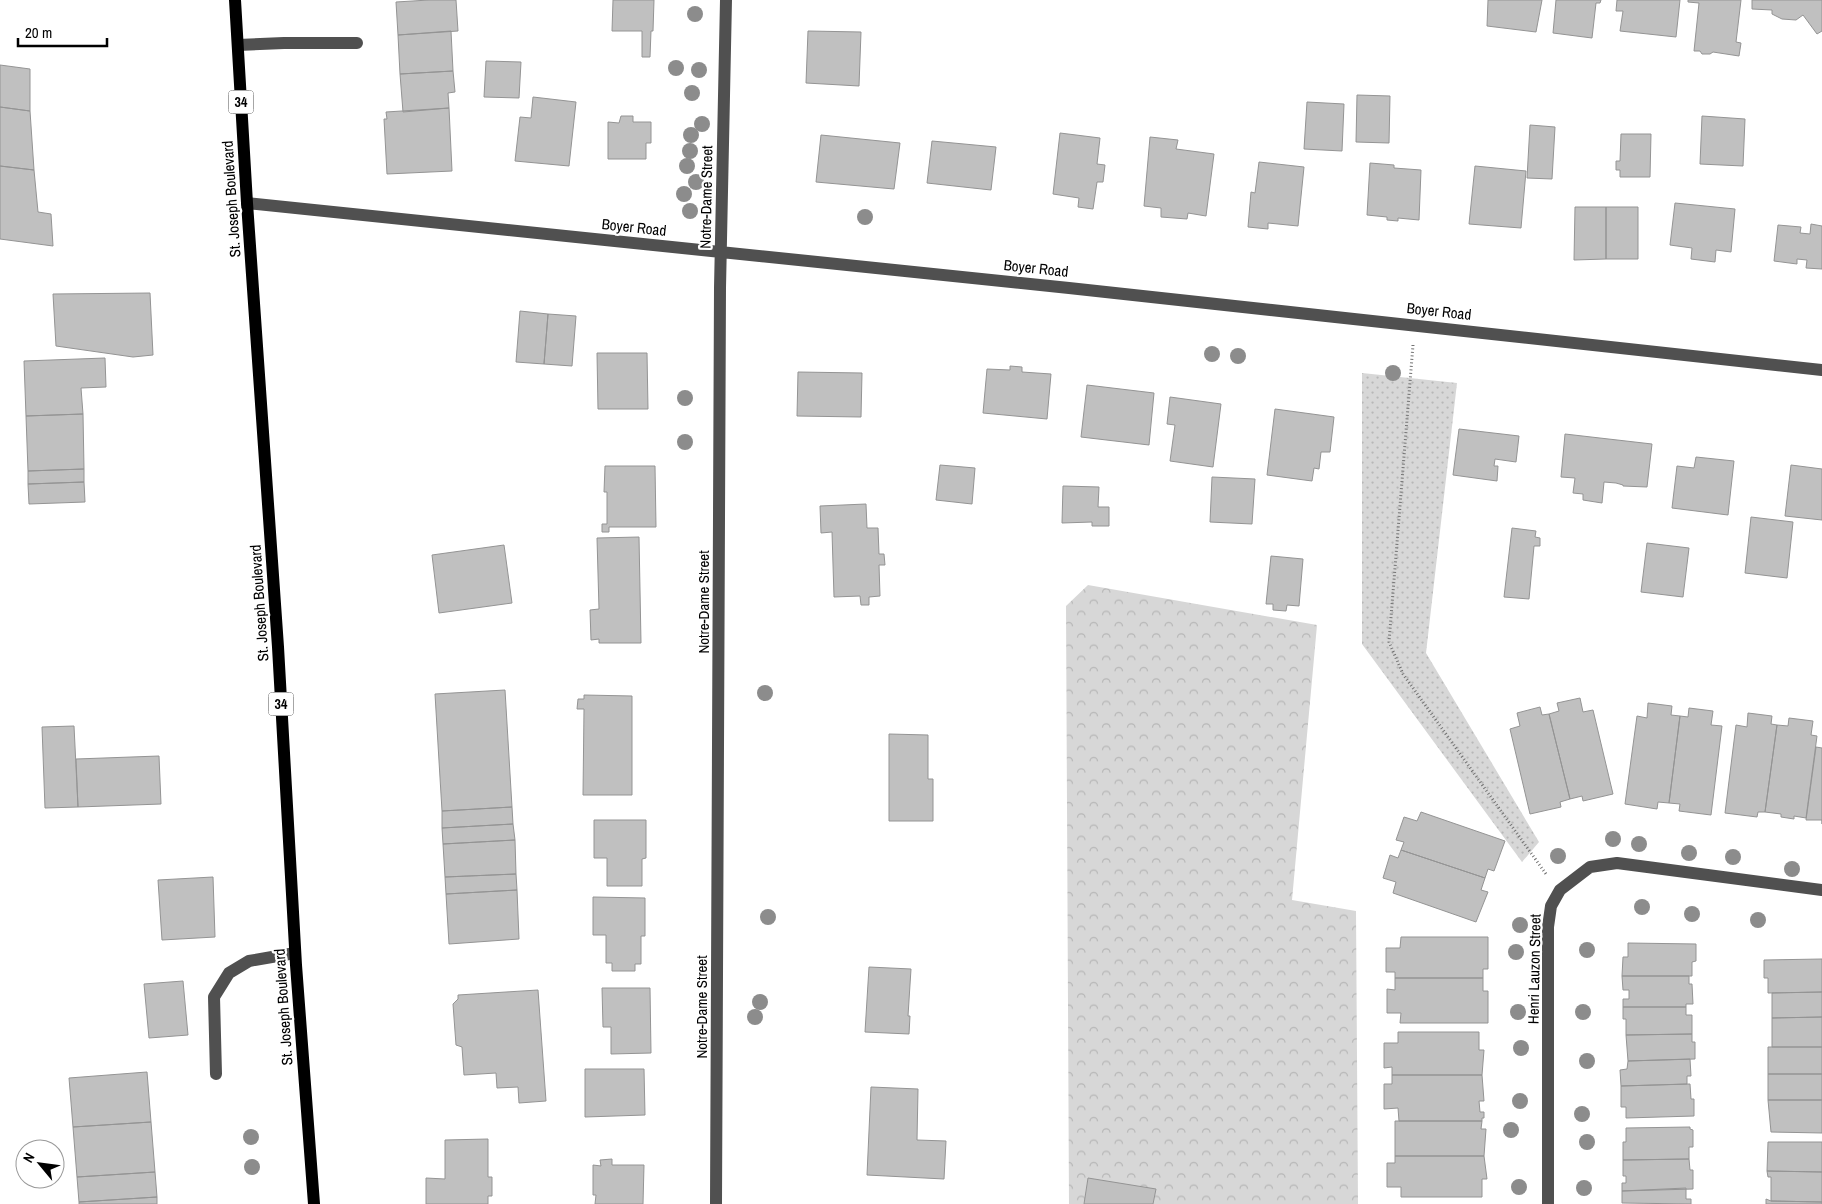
<svg xmlns="http://www.w3.org/2000/svg" width="1822" height="1204" viewBox="0 0 1822 1204" font-family="'Archivo Narrow',sans-serif">
  <defs>
    <pattern id="grass-dots" width="8" height="8" patternUnits="userSpaceOnUse" patternTransform="scale(1.25)"><rect width="8" height="8" fill="#d7d7d7"/><path d="M2 2h.1M6 6h.1" fill="none" stroke="#b7b7b7" stroke-width="1.8" stroke-linecap="round"/></pattern>
    <pattern id="forest-crowns" width="20" height="18" patternUnits="userSpaceOnUse" patternTransform="scale(1.25)"><rect width="20" height="18" fill="#d7d7d7"/><path d="M2 6a3 3 0 1 1 6 0M12 15a3 3 0 1 1 6 0" fill="none" stroke="#b7b7b7"/></pattern>
  </defs>
  <rect width="100%" height="100%" fill="#fff"/>
  <path fill="url(#grass-dots)" d="M1362,373L1457,383L1426,653L1539,842L1522,862L1362,644Z"/>
  <path fill="url(#forest-crowns)" d="M1088,585L1317,625L1292,900L1356,911L1358,1204H1069L1066,606Z"/>
  <path fill="#c0c0c0" stroke="#949494" d="M429,0H456L458,31L398,35L396,2Z
    M613,0H654L653,31H651L650,57H642V31H612Z
    M1488,0H1542L1536,32L1487,26Z
    M1556,0H1601L1600,3H1596L1592,38L1553,33Z
    M1617,0H1680L1676,37L1620,31L1623,11H1616Z
    M1688,0H1741L1736,42L1741,43L1739,56L1713,52L1710,54H1702L1700,51H1694L1699,3L1688,2Z
    M1752,0H1822V31L1817,34L1803,15L1796,20L1782,19L1772,14V10L1752,9Z
    M451,31L453,71L400,74L398,35Z
    M808,31L861,32L859,86L806,83Z
    M486,61L521,62L519,98L484,97Z
    M0,65L30,69V111L0,107Z
    M453,71L455,92L448,93L449,108L403,112L400,74Z
    M1357,95L1390,96L1389,143L1356,142Z
    M533,97L576,102L569,166L515,161L520,117L531,118Z
    M1307,102L1344,104L1342,151L1304,149Z
    M0,107L30,111L34,170L0,166Z
    M449,108L452,171L387,174L384,119H387L386,112Z
    M621,116H633V122H651V143H646V159H608V122L619,123Z
    M1702,116L1745,119L1743,166L1700,164Z
    M1530,125L1555,127L1552,179L1527,178Z
    M1060,133L1100,138L1097,164L1105,165L1103,182H1097L1093,209L1078,207L1079,198L1053,194Z
    M1621,134H1651L1650,177H1620V170H1616V161H1620Z
    M821,135L900,143L894,189L816,182Z
    M1150,137L1178,140L1176,149L1214,154L1206,216L1188,213L1187,219L1161,217V208L1144,206Z
    M932,141L996,147L991,190L927,183Z
    M1259,162L1304,167L1298,226L1268,223V229L1248,227L1251,192L1255,193Z
    M1370,163L1394,165V168L1421,170L1419,220L1398,218V221L1387,220V217L1367,215Z
    M0,166L34,170L38,212L51,214L53,246L0,239Z
    M1475,166L1526,171L1521,228L1469,224Z
    M1675,203L1735,209L1731,252L1716,250L1715,262L1691,259L1692,248L1670,245Z
    M1575,207H1606V259L1574,260Z
    M1606,207H1638V259H1606Z
    M1811,224L1822,226V269L1806,268L1807,260L1797,259V264L1774,261L1778,225L1801,227L1800,233L1810,234Z
    M150,293L153,355L133,357L56,346L53,294Z
    M520,311L548,314L544,364L516,362Z
    M548,314L576,316L572,366L544,364Z
    M597,353H647L648,409H598Z
    M105,358L106,387L81,388L83,414L26,416L24,361Z
    M1010,366L1022,367V372L1051,374L1047,419L983,413L987,369L1010,370Z
    M798,372L862,373L861,417L797,416Z
    M1087,385L1154,393L1149,445L1081,437Z
    M1170,397L1221,404L1213,467L1170,461L1175,425L1167,424Z
    M1275,409L1334,417L1330,452H1321L1319,469L1314,468L1312,481L1267,475Z
    M83,414L84,469L28,471L26,416Z
    M1459,429L1519,436L1516,462L1495,459L1494,466H1498L1497,481L1453,475Z
    M1565,434L1652,444L1647,487L1623,486V485L1616,483L1604,482L1602,503L1583,500V494L1573,493L1575,478L1561,477Z
    M1696,457L1734,461L1728,515L1672,508L1677,466L1694,468Z
    M940,465L975,468L972,504L936,500Z
    M1791,465L1822,469V520L1785,516Z
    M605,466H655L656,527H609V532H602V524H607V492H604Z
    M84,469V482L28,484V471Z
    M1212,477L1255,479L1252,524L1210,522Z
    M84,482L85,502L29,504L28,484Z
    M1063,486L1099,487L1098,507H1109V526H1092V522L1062,523Z
    M866,504L867,528H878L879,554H884L885,565H879L880,596L869,597V605H861L860,596L834,597L832,532L821,533L820,506Z
    M1751,517L1793,522L1787,578L1745,573Z
    M1512,528L1536,531L1535,537L1540,538V546H1534L1529,599L1504,597Z
    M639,537L641,643H599V639L591,640L590,610L599,609L597,538Z
    M1647,543L1689,548L1683,597L1641,592Z
    M504,545L512,603L439,613L432,555Z
    M1271,556L1303,559L1299,606L1287,605L1286,611L1273,610V604H1266Z
    M505,690L512,807L442,811L435,694Z
    M584,695L632,696V795H583L584,709H577L578,699H584Z
    M1580,698L1583,712L1593,710L1613,794L1583,801L1582,796L1570,799L1549,714L1559,711L1557,703Z
    M1648,703L1672,706L1671,715L1680,716L1669,803L1658,802L1657,809L1625,804L1637,716L1647,718Z
    M1540,707L1542,715L1549,714L1570,799L1560,802L1561,807L1530,814L1510,729L1520,726L1517,713Z
    M1689,708L1713,711L1711,725L1722,726L1711,815L1679,811L1680,804L1669,803L1680,716L1688,717Z
    M1748,713L1772,716L1771,724L1777,725L1765,812H1758L1757,817L1725,813L1736,725L1747,727Z
    M1789,718L1813,721L1811,735L1817,736L1806,818L1794,816V819L1781,817V814L1765,812L1777,725L1788,726Z
    M74,726L78,807L45,808L42,727Z
    M889,734L928,735V779H933V821H889Z
    M1816,747L1822,748V824V820H1806Z
    M159,756L161,804L78,807L76,759Z
    M512,807L513,824L442,828V811Z
    M1421,812L1505,841L1494,871L1488,869L1485,878L1401,850L1404,842L1396,840L1404,817L1417,821Z
    M594,820H646V858L642,859V886H607V858H594Z
    M513,824L515,840L443,844L442,828Z
    M515,840L516,874L445,877L443,844Z
    M1401,850L1485,878L1481,890L1488,892L1476,922L1393,893L1396,882L1383,878L1390,855L1398,858Z
    M516,874L517,890L446,894L445,877Z
    M213,877L215,937L162,940L158,880Z
    M517,890L519,939L449,944L446,894Z
    M593,897L645,898V936H641V964H635V971H612V963H606V935H593Z
    M1401,937H1488V969H1483V978H1395V972H1386V948H1400Z
    M1628,943L1696,944V961L1692,962V976H1622L1623,957H1628Z
    M1822,959V992L1768,993V978H1764V960Z
    M869,967L911,969L908,1016H910L909,1034L865,1032Z
    M1622,976H1689V984H1692L1693,1004H1686V1007H1623V999H1629V990H1623Z
    M1395,978H1483V991H1488V1023H1400L1401,1013H1387V989L1395,990Z
    M183,981L188,1035L149,1038L144,984Z
    M602,988H650L651,1053L611,1054V1027H603Z
    M538,990L546,1101L519,1103L518,1087L497,1088L496,1073L464,1075L462,1047L456,1045L453,1004L458,999V995Z
    M1822,992V1017L1772,1018V993Z
    M1623,1007H1686V1015H1692V1034L1626,1035V1019H1623Z
    M1822,1017V1047H1772V1018Z
    M1398,1032H1479V1050H1484L1482,1075H1392V1067L1384,1068V1043H1398Z
    M1692,1034V1042H1695V1059L1628,1061L1626,1035Z
    M1768,1047H1822V1074H1768Z
    M1690,1059L1691,1076H1687V1084L1621,1086L1620,1070L1627,1069L1628,1061Z
    M585,1069H644L645,1115L585,1117Z
    M147,1072L151,1122L73,1127L69,1078Z
    M1768,1074H1822V1100H1768Z
    M1392,1075H1482L1484,1101H1479L1480,1112H1484V1118H1482V1121H1399L1398,1108L1384,1109V1084H1392Z
    M1690,1084L1691,1099H1694V1116L1626,1118V1107H1621V1086Z
    M871,1087L918,1089L917,1140L946,1141L944,1179L867,1175Z
    M1768,1100H1822V1133L1771,1132Z
    M1395,1121H1482L1481,1129H1486L1484,1156H1395Z
    M151,1122L155,1172L77,1177L73,1127Z
    M1690,1127V1129L1693,1130V1147H1689V1159L1623,1160V1142H1626V1128Z
    M488,1139V1177H492V1196H488V1204H426V1178L445,1179V1140Z
    M1768,1142H1822V1172L1767,1171Z
    M1395,1156H1484L1487,1179H1482V1197H1401V1187H1387V1163H1395Z
    M612,1159V1165H644L643,1204H595L596,1195H593V1165L601,1166L600,1160Z
    M1689,1159L1690,1170H1693V1189L1622,1191V1183H1626V1176H1623V1160Z
    M1767,1171L1822,1172V1202L1771,1201V1177H1768Z
    M155,1172L157,1197L79,1202L77,1177Z
    M1088,1178L1156,1189L1153,1204H1084Z
    M1686,1188V1199H1691V1204L1622,1203V1191Z
    M157,1197V1204H79V1202Z
    M1766,1199L1771,1201L1822,1202V1204H1766Z"/>
  <g fill="none" stroke-linecap="round" stroke-linejoin="round">
    <path stroke="#727272" stroke-width="3" stroke-dasharray="1 2.5" stroke-linecap="butt" d="M1413,345L1389,642L1403,674L1546,874"/>
    <path stroke="#505050" stroke-width="12" d="M238,45L284,43H357
      M247,203L1069,288L1822,370
      M216,1074L214,997L229,973L249,961L295,953
      M716,1204L720,288L726,0
      M1548,1204V927L1551,906L1560,890L1590,867L1617,863L1822,890"/>
    <path stroke="#000" stroke-width="12" d="M235,0L247,203L278,647L296,965L314,1204"/>
  </g>
  <g fill="#8c8c8c">
    <circle cx="695" cy="14" r="8"/>
    <circle cx="676" cy="68" r="8"/>
    <circle cx="699" cy="70" r="8"/>
    <circle cx="692" cy="93" r="8"/>
    <circle cx="702" cy="124" r="8"/>
    <circle cx="691" cy="135" r="8"/>
    <circle cx="690" cy="151" r="8"/>
    <circle cx="687" cy="166" r="8"/>
    <circle cx="696" cy="182" r="8"/>
    <circle cx="684" cy="194" r="8"/>
    <circle cx="690" cy="211" r="8"/>
    <circle cx="865" cy="217" r="8"/>
    <circle cx="1212" cy="354" r="8"/>
    <circle cx="1238" cy="356" r="8"/>
    <circle cx="1393" cy="373" r="8"/>
    <circle cx="685" cy="398" r="8"/>
    <circle cx="685" cy="442" r="8"/>
    <circle cx="765" cy="693" r="8"/>
    <circle cx="1613" cy="839" r="8"/>
    <circle cx="1639" cy="844" r="8"/>
    <circle cx="1689" cy="853" r="8"/>
    <circle cx="1558" cy="856" r="8"/>
    <circle cx="1733" cy="857" r="8"/>
    <circle cx="1792" cy="869" r="8"/>
    <circle cx="1642" cy="907" r="8"/>
    <circle cx="1692" cy="914" r="8"/>
    <circle cx="768" cy="917" r="8"/>
    <circle cx="1758" cy="920" r="8"/>
    <circle cx="1520" cy="925" r="8"/>
    <circle cx="1587" cy="950" r="8"/>
    <circle cx="1516" cy="952" r="8"/>
    <circle cx="760" cy="1002" r="8"/>
    <circle cx="1518" cy="1012" r="8"/>
    <circle cx="1583" cy="1012" r="8"/>
    <circle cx="755" cy="1017" r="8"/>
    <circle cx="1521" cy="1048" r="8"/>
    <circle cx="1587" cy="1061" r="8"/>
    <circle cx="1520" cy="1101" r="8"/>
    <circle cx="1582" cy="1114" r="8"/>
    <circle cx="1511" cy="1130" r="8"/>
    <circle cx="251" cy="1137" r="8"/>
    <circle cx="1587" cy="1142" r="8"/>
    <circle cx="252" cy="1167" r="8"/>
    <circle cx="1519" cy="1187" r="8"/>
    <circle cx="1584" cy="1188" r="8"/>
  </g>
  <g text-anchor="middle" dominant-baseline="central" stroke-width="4.5" stroke-linejoin="round" paint-order="stroke">
    <g fill="#fff" stroke="#4c4c4c" stroke-width="1">
      <rect x="228.5" y="90.5" width="25" height="23" rx="4"/>
      <rect x="268.5" y="692.5" width="25" height="23" rx="4"/>
    </g>
    <g font-size="14" font-weight="bold" fill="#000">
      <text x="241" y="102">34</text>
      <text x="281" y="704">34</text>
    </g>
    <g font-size="15" fill="#000" stroke="#fff">
      <text transform="translate(706 197) rotate(-89)">Notre-Dame Street</text>
      <text transform="translate(231 199) rotate(-94)">St. Joseph Boulevard</text>
      <text transform="translate(634 227) rotate(6)">Boyer Road</text>
      <text transform="translate(1036 268) rotate(6)">Boyer Road</text>
      <text transform="translate(1439 311) rotate(6)">Boyer Road</text>
      <text transform="translate(703 602) rotate(-90)">Notre-Dame Street</text>
      <text transform="translate(259 603) rotate(-94)">St. Joseph Boulevard</text>
      <text transform="translate(1534 969) rotate(-89)">Henri Lauzon Street</text>
      <text transform="translate(283 1007) rotate(-94)">St. Joseph Boulevard</text>
      <text transform="translate(701 1007) rotate(-90)">Notre-Dame Street</text>
    </g>
  </g>
  <g transform="translate(40 1164) rotate(299)"><circle r="24" fill="#ffffff" stroke="#999999"/>
  <path d="M0-4L9 19L0 12L-9 19Z" fill="#000000"/>
  <text y="-8" font-size="14" font-weight="bold" text-anchor="middle" fill="#000000">N</text>
  </g>
  <path d="M18 38v8h89v-8" fill="none" stroke="#000000" stroke-width="2.5"/>
  <text x="25" y="38" font-size="15" fill="#000000" stroke="#ffffff" stroke-width="4" paint-order="stroke">20 m</text>
</svg>
